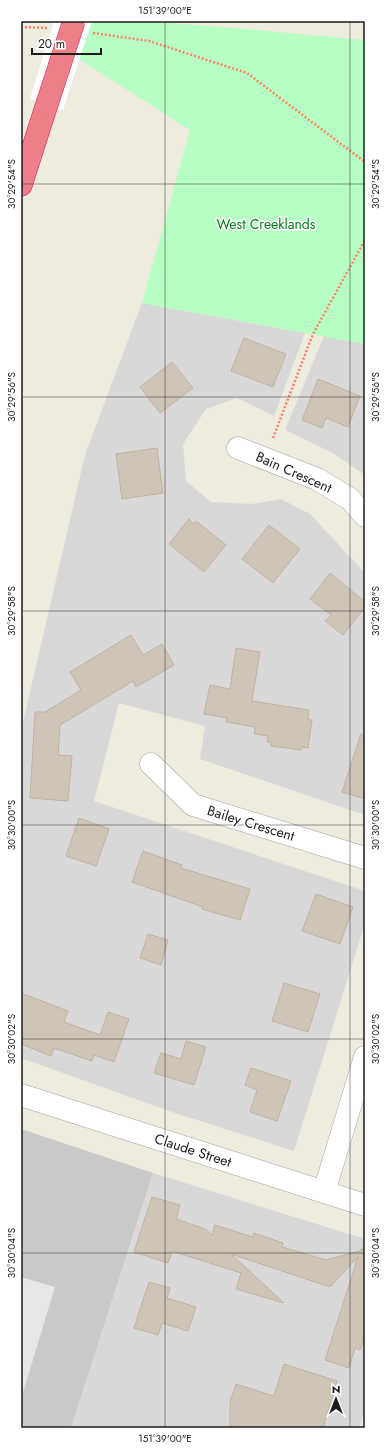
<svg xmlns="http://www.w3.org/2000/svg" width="386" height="1449" viewBox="0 0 386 1449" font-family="Jost,sans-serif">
  <rect width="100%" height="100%" fill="#eeebdf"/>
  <path fill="#d9d8d8" d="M142,303L305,333L274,416L237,398L206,409L183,444L186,481L211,502L251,504L281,499L310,514L365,573V815L200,759L205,726L119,703L94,801L365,891V923L294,1151L172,1112L21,1058V731L85,455Z
    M324,336L365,344V475L333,453L285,430Z
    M153,1173L365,1239V1410L359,1428H71Z"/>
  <path fill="#c9c9c9" d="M21,1129L153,1173L71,1428H21Z"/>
  <path fill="#b6fec4" d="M92,21C183,21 274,32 365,40V344L142,303L190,130L79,59Z"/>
  <path fill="#e7e7e7" d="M21,1277L55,1287L21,1399Z"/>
  <path fill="#fff" d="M54,21H92L63,110L30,99Z"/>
  <path fill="#cec4b8" stroke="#c0b2a1" d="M244,338L286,354L273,387L231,371Z
    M172,362L193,388L160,413L140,387Z
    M318,379L360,396L348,427L326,418L322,428L302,420Z
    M157,448L163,493L122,499L116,454Z
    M189,519L194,524L196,521L226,545L204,572L169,544Z
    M269,525L300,549L273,583L242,559Z
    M330,573L365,602V607L343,635L325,621L331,615L310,599Z
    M131,635L143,655L162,644L174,665L136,687L133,681L60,725L58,755L72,756L68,801L30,798L35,712H45L81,690L70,672Z
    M236,648L260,652L252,701L309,710L308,720H312L308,748L301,747V750L271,746V742H267L268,736L254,734L255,727L226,722L227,718L204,714L210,685L230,689Z
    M361,734L365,735V799L342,792Z
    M79,818L109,829L96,866L66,856Z
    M143,851L182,865L181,868L250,889L240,920L202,909L203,907L132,882Z
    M316,894L353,907L340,944L302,931Z
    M148,934L168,940L161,965L140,958Z
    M284,983L320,994L308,1032L272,1021Z
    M21,993L68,1011L64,1022L100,1035L108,1012L129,1019L114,1062L94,1055L92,1061L54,1048L51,1056L21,1044Z
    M186,1041L206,1047L194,1085L154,1073L161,1053L181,1059Z
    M251,1068L291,1081L277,1121L250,1112L257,1090L245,1085Z
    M152,1197L180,1205L176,1219L205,1229L212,1235L215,1225L253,1237L254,1233L283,1243L282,1247L326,1260L360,1251L361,1249L365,1250V1336L360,1350L355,1348L349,1368L325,1360L358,1257L330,1287L231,1254L284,1303L236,1289L241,1273L172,1251L168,1263L134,1252Z
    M149,1282L170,1288L167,1298L196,1307L188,1331L162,1323L158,1335L134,1328Z
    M284,1364L337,1381L323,1428H230V1402L236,1384L274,1396Z"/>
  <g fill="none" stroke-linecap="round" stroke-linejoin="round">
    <g stroke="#a2a2a2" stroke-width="23">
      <path id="street" d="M238,448L317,479L350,499L365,516
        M151,764L193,805L365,858
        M21,1095L365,1205
        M324,1192L365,1057"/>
    </g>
    <g stroke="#e41546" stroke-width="23">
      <path id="highway" d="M21,185L47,104"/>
    </g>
    <path stroke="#ff805f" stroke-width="2.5" stroke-dasharray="2 2" stroke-linecap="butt" d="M21,27L48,28
      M93,33L149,41L247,73L365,162
      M273,438L313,334L365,240"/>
    <use href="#street" stroke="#fff" stroke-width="22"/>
    <use href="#highway" stroke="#ed7f88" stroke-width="22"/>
    <g stroke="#e41546" stroke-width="23" stroke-linecap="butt">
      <path id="highway-bridge" d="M47,104L74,21"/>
    </g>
    <use href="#highway-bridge" stroke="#ed7f88" stroke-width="22"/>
  </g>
  <path fill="none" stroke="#1b1b1b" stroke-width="1" stroke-opacity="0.45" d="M165,21V1428M350,21V1428M21,184H365M21,397H365M21,611H365M21,825H365M21,1039H365M21,1253H365"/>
  <g text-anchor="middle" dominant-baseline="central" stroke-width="3" stroke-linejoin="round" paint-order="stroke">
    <g font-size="14" fill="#02801a" stroke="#fff">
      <text x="266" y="224">West Creeklands</text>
    </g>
    <g font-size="14" fill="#1b1b1b" stroke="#fff">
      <text transform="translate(294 472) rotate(24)">Bain Crescent</text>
      <text transform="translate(251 823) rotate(17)">Bailey Crescent</text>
      <text transform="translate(193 1150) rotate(18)">Claude Street</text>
    </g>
  </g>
  <rect width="386" height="1449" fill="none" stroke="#ffffff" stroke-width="44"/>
  <g transform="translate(336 1399)" stroke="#ffffff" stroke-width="3" paint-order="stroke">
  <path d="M0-3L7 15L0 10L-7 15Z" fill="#1b1b1b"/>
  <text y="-6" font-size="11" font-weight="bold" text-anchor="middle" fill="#1b1b1b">N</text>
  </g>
  <path d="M32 48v6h69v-6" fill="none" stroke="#1b1b1b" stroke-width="2"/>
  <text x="38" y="48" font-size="12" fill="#1b1b1b" stroke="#ffffff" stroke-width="3" paint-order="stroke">20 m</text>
  <rect x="22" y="22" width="342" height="1405" fill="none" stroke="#1b1b1b" stroke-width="1.5"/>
  <g font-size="10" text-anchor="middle" fill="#1b1b1b">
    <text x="165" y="14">151°39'00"E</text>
    <text transform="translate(11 184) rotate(-90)" y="4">30°29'54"S</text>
    <text transform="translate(375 184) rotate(-90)" y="4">30°29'54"S</text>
    <text transform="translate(11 397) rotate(-90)" y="4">30°29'56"S</text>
    <text transform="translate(375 397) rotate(-90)" y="4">30°29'56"S</text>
    <text transform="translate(11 611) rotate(-90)" y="4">30°29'58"S</text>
    <text transform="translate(375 611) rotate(-90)" y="4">30°29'58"S</text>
    <text transform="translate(11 825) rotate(-90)" y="4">30°30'00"S</text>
    <text transform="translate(375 825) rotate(-90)" y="4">30°30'00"S</text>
    <text transform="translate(11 1039) rotate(-90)" y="4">30°30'02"S</text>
    <text transform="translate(375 1039) rotate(-90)" y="4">30°30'02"S</text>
    <text transform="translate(11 1253) rotate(-90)" y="4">30°30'04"S</text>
    <text transform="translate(375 1253) rotate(-90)" y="4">30°30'04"S</text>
    <text x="165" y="1442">151°39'00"E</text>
  </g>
</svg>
